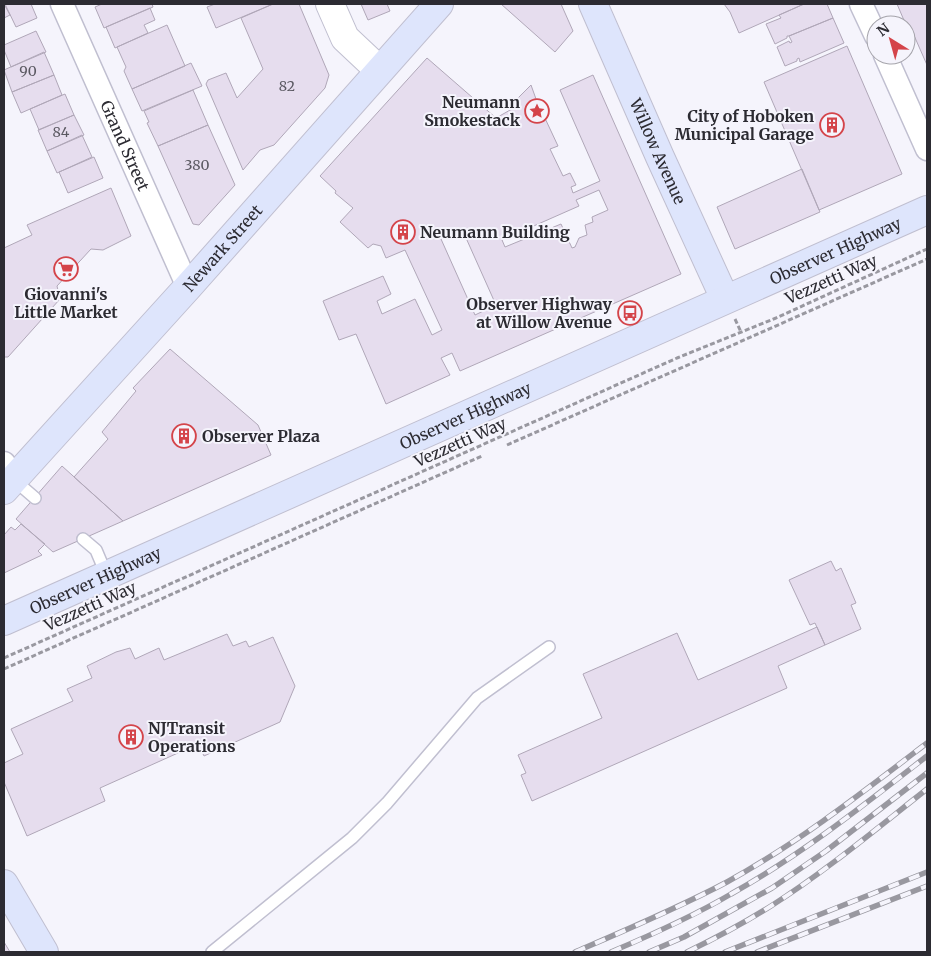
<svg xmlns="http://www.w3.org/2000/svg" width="931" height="956" viewBox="0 0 931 956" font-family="Merriweather,serif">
  <rect width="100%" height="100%" fill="#f5f4fc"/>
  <path fill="#e6ddee" stroke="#b0a7b8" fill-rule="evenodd" d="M4,4L10,15L4,18Z
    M5,4H31L37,18L16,27Z
    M102,4H152L153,7L104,28L95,7Z
    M215,4H273L216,28L207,7Z
    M273,4H299L329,75L325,88L274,145L260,150L243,170L206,84L208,80L226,73L237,98L263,69L241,18Z
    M361,4H387L390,11L368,20Z
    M501,4H561L573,31L555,52Z
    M724,4H804L739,33L730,12Z
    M804,4H827L833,18L789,36H787V38L775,44L766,24L781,18L779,15Z
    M897,4H927V65L909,24L906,25Z
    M150,8L155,20L144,25L148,33L115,48L106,27Z
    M833,18L844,43L800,62L799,58L797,59V61L785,66L777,47L789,41L790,43L792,42L789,36Z
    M167,25L185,66L132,89L124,71L126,67L117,47Z
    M36,31L46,52L11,67L4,50V45Z
    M847,46L902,174L819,210L764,82Z
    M44,52L54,75L12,92L4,70Z
    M427,58L496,118L519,105L517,99L531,85L536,99L558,146L550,149L563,176L570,173L576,185L571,187L573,193L600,181L560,90L593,75L681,274L460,371L452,353L441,358L450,375L386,404L356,334L339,340L323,301L383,276L391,294L377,301L382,314L415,299L432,335L442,330L405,250L386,258L381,246L373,244L368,248L340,222L353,208L335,193L336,191L320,176ZM599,190L608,210L592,217L593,222L585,225L587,235L579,238L575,247L572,248L561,224L505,247L502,240L579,206L576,200ZM462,229L496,305L475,315L441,239Z
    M191,63L202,86L142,111L132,89Z
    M54,75L62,95L21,113L12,92Z
    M193,90L208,125L158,146L147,123L149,122L144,111Z
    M65,94L74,115L39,130L30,109Z
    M74,115L84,135L47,151L38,130Z
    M208,125L235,185L199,225L193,224L158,146Z
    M82,135L92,157L57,173L47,151Z
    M94,157L103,178L68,193L59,172Z
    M802,169L820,212L735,249L717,207Z
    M111,188L131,236L103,250L91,249L57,286L60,299L8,357H4V248L32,235L27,225Z
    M170,349L258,425L271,455L123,521L74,477L108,439L102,432L136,391L133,388Z
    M62,466L123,521L53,552L16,519Z
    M21,524L45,544L38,551L42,555L4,573V535L11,527L15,530Z
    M831,561L836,571L841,568L856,603L851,605L861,629L825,645L815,623L810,625L789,580Z
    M817,627L825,645L778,666L787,688L532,801L521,775L526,773L518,755L602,718L583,674L677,633L698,680Z
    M227,634L233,646L246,641L249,647L273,637L295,686L280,722L204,756L198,744L100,788L105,801L27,836L4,782V763L23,754L11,729L73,701L67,689L92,678L87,666L116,652L130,648L135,659L159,648L164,660Z
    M4,942L10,952H4Z"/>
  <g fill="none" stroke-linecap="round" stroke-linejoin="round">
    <g stroke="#c0bfd0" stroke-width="14">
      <path id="service" d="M13,479L35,498
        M83,539L96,550L107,576
        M212,952L352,838L387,803L477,698L549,647"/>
    </g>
    <g stroke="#c0bfd0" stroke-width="25">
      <g id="minor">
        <path id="s1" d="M62,4L188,287"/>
        <path d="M861,4L876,36"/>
        <path d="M885,55L927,149"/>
        <path d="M4,463L13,479"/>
      </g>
    </g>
    <g stroke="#c0bfd0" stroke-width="30">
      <path id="tertiary" d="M330,4L345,38L379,70"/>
    </g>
    <g stroke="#c0bfd0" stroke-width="30">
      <g id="secondary">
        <path id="s2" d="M593,4L660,157L725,299"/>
        <path id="s3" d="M4,490L188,287L439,4"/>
        <path id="s4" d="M4,621L927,210"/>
        <path d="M4,884L44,952"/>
      </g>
    </g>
    <path stroke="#9998a0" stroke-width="3" stroke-dasharray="5 2.5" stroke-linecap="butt" d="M735,319L741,332
      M507,445L927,259
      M4,658L677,358L776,318L927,249
      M4,669L482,456"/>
    <use href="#service" stroke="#fff" stroke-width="11"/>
    <use href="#minor" stroke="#fff" stroke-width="22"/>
    <use href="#tertiary" stroke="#fff" stroke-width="28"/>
    <use href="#secondary" stroke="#dee5fc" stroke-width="28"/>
    <g stroke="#9998a0" stroke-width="5.5">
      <path id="rail" d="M575,952C626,930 678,908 727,882C798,843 863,792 927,743
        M611,952C651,935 692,917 731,894C801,855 864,805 927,756
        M649,952L684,937L772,888L826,851L927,773
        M687,952C716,938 744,923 771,906C826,871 876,829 927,789
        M725,952L927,872
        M757,952L927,886"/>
    </g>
    <use href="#rail" stroke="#f5f4fc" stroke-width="4" stroke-dasharray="11" stroke-linecap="butt"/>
  </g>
  <defs>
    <g id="sight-ring" transform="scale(1.25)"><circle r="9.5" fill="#f5f4fc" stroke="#d4444a" stroke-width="1.5"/><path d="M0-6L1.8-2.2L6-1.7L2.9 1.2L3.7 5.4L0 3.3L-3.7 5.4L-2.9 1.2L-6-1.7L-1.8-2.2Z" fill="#d4444a"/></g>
    <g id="building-ring" transform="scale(1.25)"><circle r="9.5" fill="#f5f4fc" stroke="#d4444a" stroke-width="1.5"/><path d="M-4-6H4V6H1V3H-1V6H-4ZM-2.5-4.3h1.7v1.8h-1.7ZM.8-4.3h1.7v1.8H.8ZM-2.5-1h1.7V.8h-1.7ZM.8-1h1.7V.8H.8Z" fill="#d4444a"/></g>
    <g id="supermarket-ring" transform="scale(1.25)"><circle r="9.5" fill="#f5f4fc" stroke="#d4444a" stroke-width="1.5"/><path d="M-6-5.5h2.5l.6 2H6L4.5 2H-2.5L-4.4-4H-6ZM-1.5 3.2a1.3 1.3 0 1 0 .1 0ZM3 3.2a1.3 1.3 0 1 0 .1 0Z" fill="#d4444a"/></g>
    <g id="bus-ring" transform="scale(1.25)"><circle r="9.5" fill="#f5f4fc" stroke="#d4444a" stroke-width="1.5"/><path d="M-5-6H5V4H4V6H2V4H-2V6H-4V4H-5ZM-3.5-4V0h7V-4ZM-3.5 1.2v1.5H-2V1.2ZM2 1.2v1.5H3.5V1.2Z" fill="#d4444a"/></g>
  </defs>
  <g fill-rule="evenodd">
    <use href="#sight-ring" x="537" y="111"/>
    <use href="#building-ring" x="832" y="125"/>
    <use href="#building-ring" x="403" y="232"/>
    <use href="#supermarket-ring" x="66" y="269"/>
    <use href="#bus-ring" x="630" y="313"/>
    <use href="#building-ring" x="184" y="436"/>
    <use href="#building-ring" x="131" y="737"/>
  </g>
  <g text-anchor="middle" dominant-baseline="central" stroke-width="4" stroke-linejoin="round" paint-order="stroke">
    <g font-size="14" fill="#5a5861">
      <text x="28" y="71">90</text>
      <text x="287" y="86">82</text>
      <text x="61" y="132">84</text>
      <text x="197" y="165">380</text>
    </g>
    <g font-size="16" font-weight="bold" fill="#2c2b32" stroke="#f5f4fc" text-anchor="end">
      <text x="520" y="102">Neumann<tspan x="520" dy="18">Smokestack</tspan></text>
      <text x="814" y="116">City of Hoboken<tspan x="814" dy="18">Municipal Garage</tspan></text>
      <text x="420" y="232" text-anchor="start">Neumann Building</text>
      <text x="66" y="294" text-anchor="middle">Giovanni's<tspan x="66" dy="18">Little Market</tspan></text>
      <text x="612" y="304">Observer Highway<tspan x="612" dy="18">at Willow Avenue</tspan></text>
      <text x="202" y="436" text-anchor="start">Observer Plaza</text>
      <text x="148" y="728" text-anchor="start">NJTransit<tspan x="148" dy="18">Operations</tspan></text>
    </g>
    <g font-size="16" fill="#2c2b32" stroke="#f5f4fc">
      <text stroke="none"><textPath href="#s1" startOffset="155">Grand Street</textPath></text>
      <text stroke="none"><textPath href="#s2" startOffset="161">Willow Avenue</textPath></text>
      <text stroke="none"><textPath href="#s3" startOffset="326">Newark Street</textPath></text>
      <text stroke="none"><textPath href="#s4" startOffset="910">Observer Highway</textPath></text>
      <text transform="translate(831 279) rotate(-24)">Vezzetti Way</text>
      <text stroke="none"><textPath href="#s4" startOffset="505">Observer Highway</textPath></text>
      <text transform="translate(460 442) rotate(-24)">Vezzetti Way</text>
      <text stroke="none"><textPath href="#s4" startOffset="100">Observer Highway</textPath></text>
      <text transform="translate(90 606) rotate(-24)">Vezzetti Way</text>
    </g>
  </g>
  <rect width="931" height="956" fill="none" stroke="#2c2b32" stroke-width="10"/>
  <g transform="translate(891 40) rotate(323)"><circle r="24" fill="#f5f4fc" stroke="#a5a4ab"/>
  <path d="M0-4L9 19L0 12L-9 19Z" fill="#d4444a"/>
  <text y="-8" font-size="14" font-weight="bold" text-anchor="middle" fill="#2c2b32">N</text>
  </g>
</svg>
